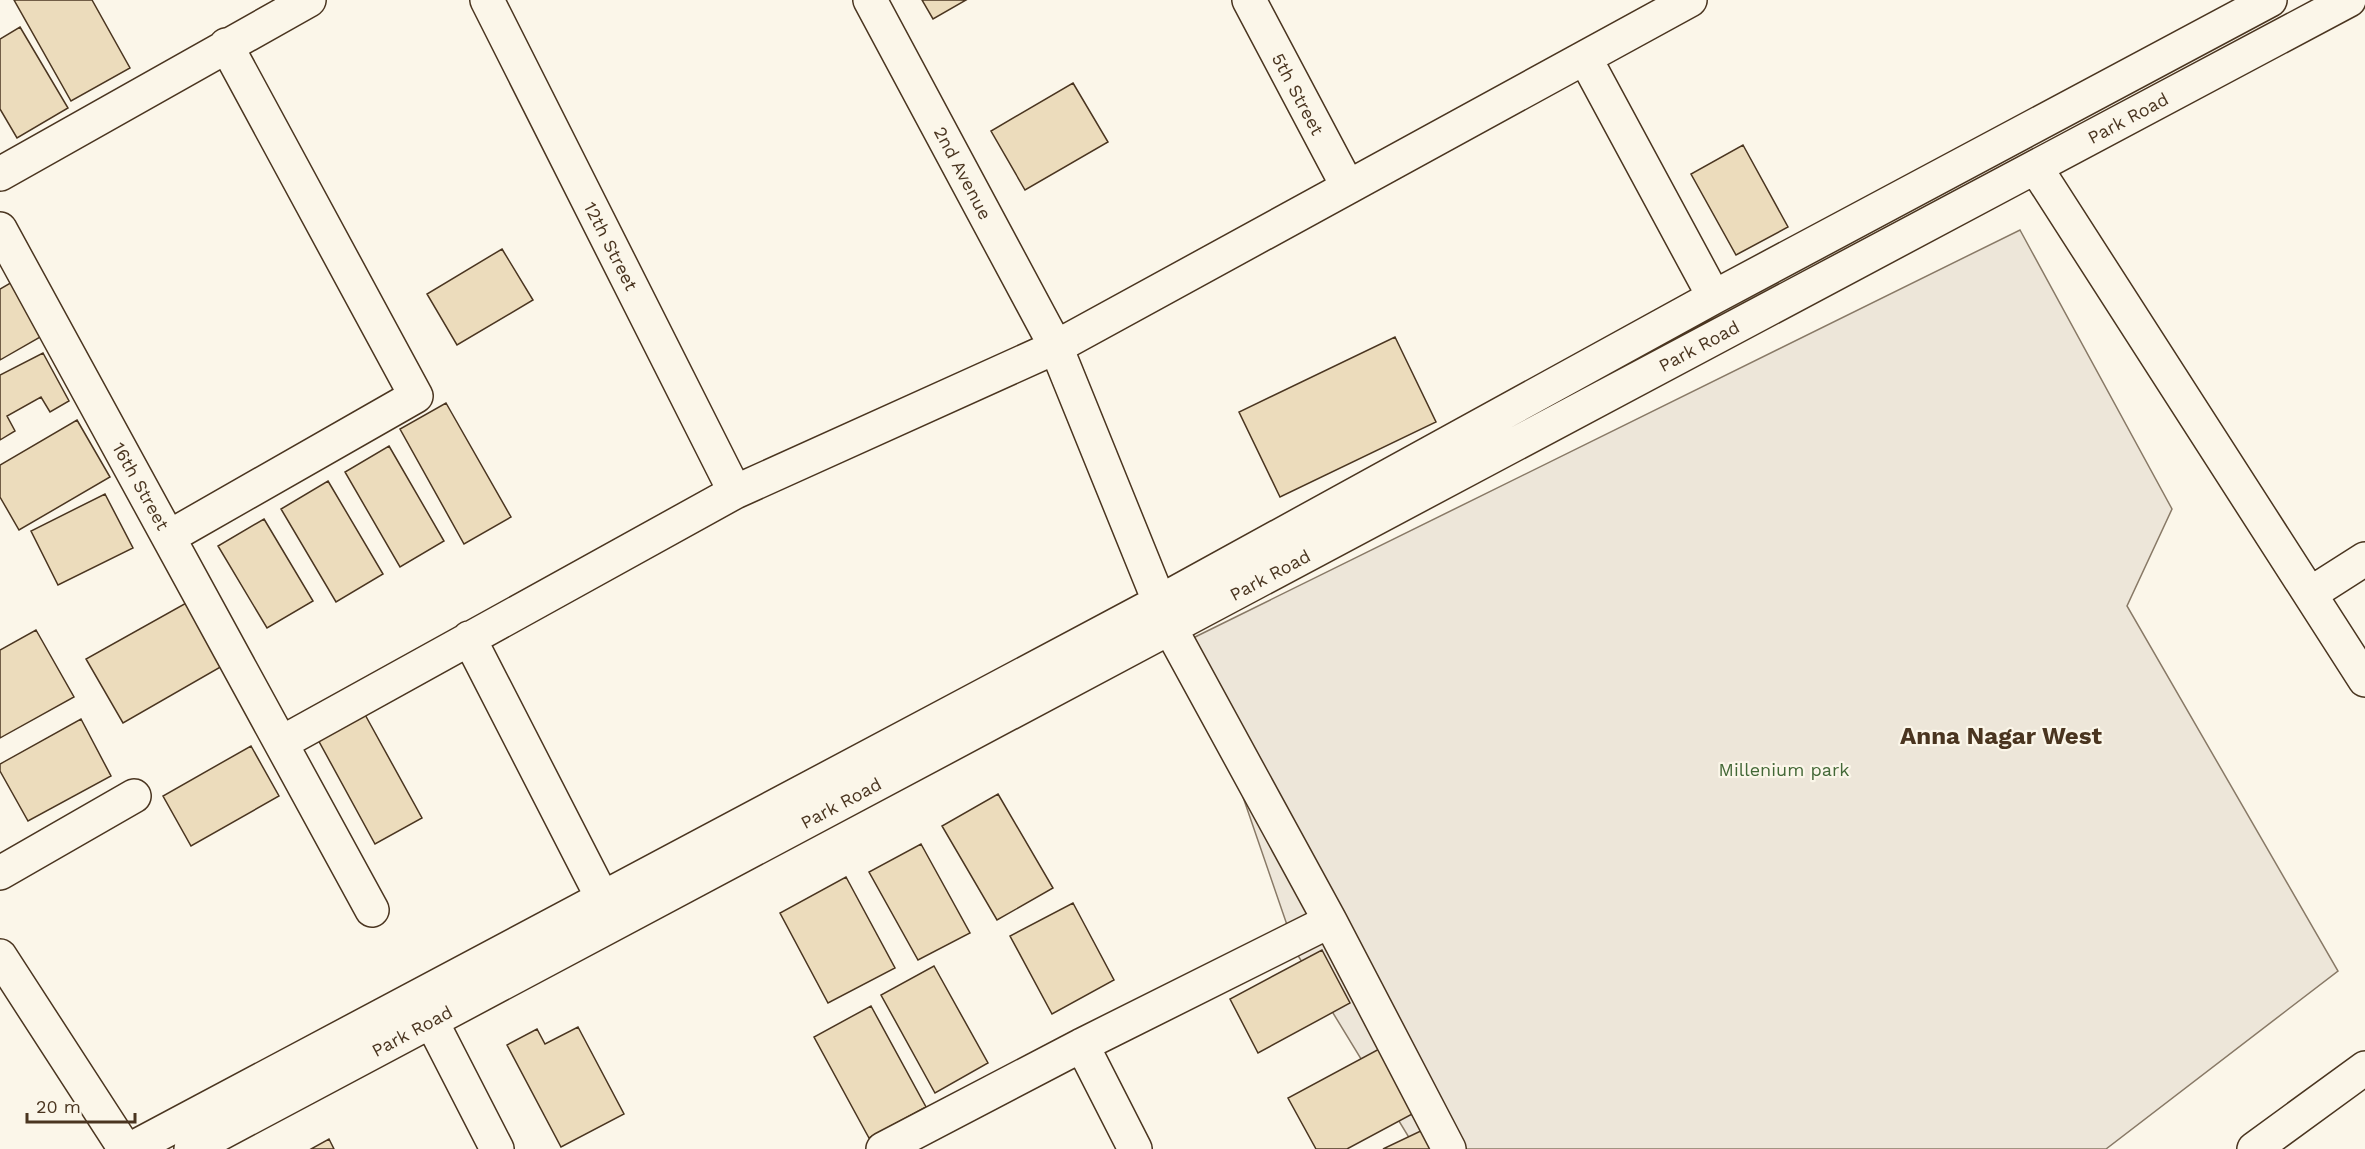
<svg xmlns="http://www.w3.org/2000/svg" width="2365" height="1149" viewBox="0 0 2365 1149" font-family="'Work Sans',sans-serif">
  <rect width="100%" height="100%" fill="#fbf6e9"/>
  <path fill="#ede6d9" stroke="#887966" stroke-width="1.5" d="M2020,230L2172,509L2127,606L2338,971L2106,1149H1416L1297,954L1189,640Z"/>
  <path fill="#ecdcbc" stroke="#4a3520" stroke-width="1.5" d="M14,0H92L130,68L71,101Z
    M922,0H966L933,19Z
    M20,27L68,108L17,138L0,109V39Z
    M1073,83L1108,142L1025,190L991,131Z
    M1743,145L1788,227L1736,255L1691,174Z
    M502,249L533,300L457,345L427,294Z
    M19,278L49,332L0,360V289Z
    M1395,337L1436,422L1280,497L1239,412Z
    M43,353L69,401L50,412L41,397L7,416L15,431L0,440V375Z
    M446,403L511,517L464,544L400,429Z
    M77,420L110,477L19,530L0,497V465Z
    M389,446L444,541L400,567L345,472Z
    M328,481L383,574L336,602L281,509Z
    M105,494L133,548L58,585L31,531Z
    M264,519L313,601L267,628L218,546Z
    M188,602L224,665L123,723L86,659Z
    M36,630L74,697L0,738V650Z
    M363,711L422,818L375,844L316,736Z
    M81,719L111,776L28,821L0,771V764Z
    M251,746L279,796L191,846L163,796Z
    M998,794L1053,888L997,920L942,826Z
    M921,844L970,933L918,960L869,872Z
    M846,877L895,968L828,1003L780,913Z
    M1073,903L1114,980L1052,1014L1010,936Z
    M1322,950L1350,1003L1258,1053L1230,999Z
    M934,966L988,1063L935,1093L881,995Z
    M871,1006L926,1107L869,1138L814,1037Z
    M578,1027L624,1114L561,1147L507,1045L537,1029L545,1044Z
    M1381,1048L1416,1112L1347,1149H1316L1288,1098Z
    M1427,1128L1438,1149H1383Z
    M329,1139L334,1149H311Z"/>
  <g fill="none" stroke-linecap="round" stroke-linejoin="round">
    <g stroke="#4a3520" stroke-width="36">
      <path id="minor" d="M487,0L735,492
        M870,0L1056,347L1170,628L1330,921L1449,1149
        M1249,0L1348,187
        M1585,58L1714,297
        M2036,168L2365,680
        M0,174L309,0
        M0,229L372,910
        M169,537L416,396L226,45
        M2310,594L2365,559
        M469,638L602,897
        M283,742L735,492L1056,347L1690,0
        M0,873L134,796
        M0,956L125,1149
        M421,1001L497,1149
        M1082,1045L1135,1149
        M131,1149L1159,602L1714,297L2270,0
        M191,1149L2349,0
        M883,1149L1082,1045L1330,921
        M2254,1149L2365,1068"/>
    </g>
    <use href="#minor" stroke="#fbf6e9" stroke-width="33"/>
  </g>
  <g text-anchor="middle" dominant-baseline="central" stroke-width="4.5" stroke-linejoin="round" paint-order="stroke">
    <g font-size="18" fill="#4a3520" stroke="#fbf6e9">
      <text transform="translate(1298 94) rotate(62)">5th Street</text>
      <text transform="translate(2128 118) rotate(-28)">Park Road</text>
      <text transform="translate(963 173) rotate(62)">2nd Avenue</text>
      <text transform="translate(611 246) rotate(63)">12th Street</text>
      <text transform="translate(1699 346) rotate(-28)">Park Road</text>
      <text transform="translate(141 486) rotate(61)">16th Street</text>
      <text transform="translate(1270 575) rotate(-28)">Park Road</text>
      <text transform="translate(841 803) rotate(-28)">Park Road</text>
      <text transform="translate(412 1031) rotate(-28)">Park Road</text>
    </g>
    <g font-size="18" fill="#436837" stroke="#fbf6e9">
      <text x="1784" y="769">Millenium park</text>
    </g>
    <g font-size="24" font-weight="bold" fill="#4a3520" stroke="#fbf6e9">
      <text x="2001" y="736">Anna Nagar West</text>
    </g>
  </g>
  <path d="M27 1113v9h108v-9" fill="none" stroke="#4a3520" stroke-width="3"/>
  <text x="36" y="1113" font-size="18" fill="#4a3520" stroke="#fbf6e9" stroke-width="4.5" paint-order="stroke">20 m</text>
</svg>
